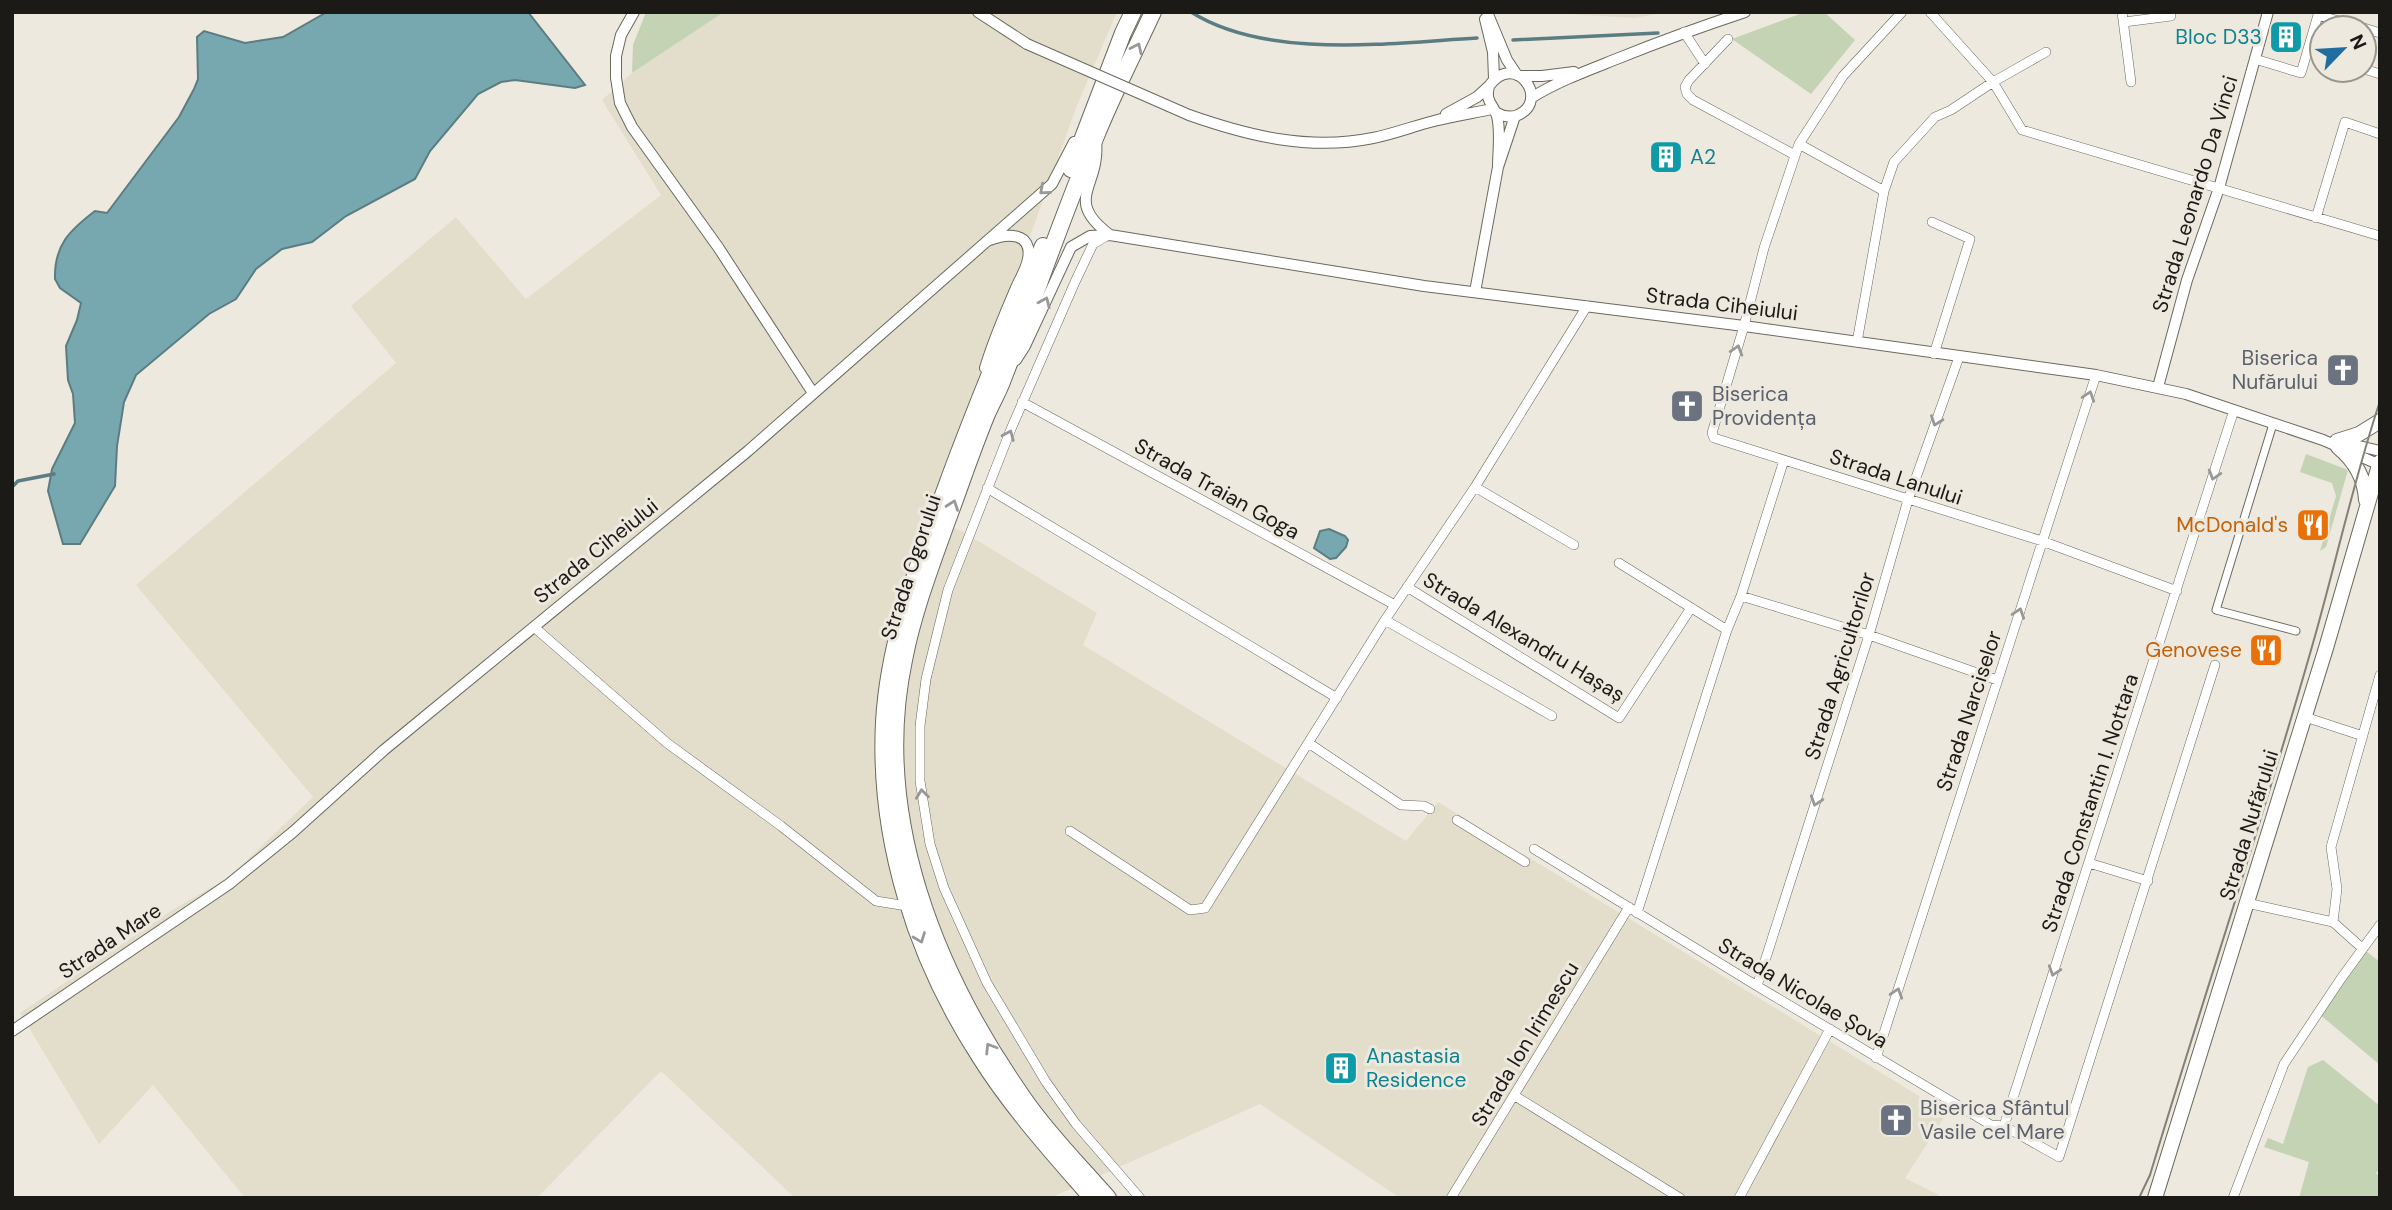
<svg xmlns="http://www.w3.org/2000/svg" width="2392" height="1210" viewBox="0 0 2392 1210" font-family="'DM Sans',sans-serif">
  <rect width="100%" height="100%" fill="#ede9de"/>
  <path fill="#e3decb" d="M724,12H1117L1076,108L930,516L965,533L1097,613L1083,645L1406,841L1438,802L1947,1113L1905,1178L1939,1195L1938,1198H1400L1260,1104L1050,1198H795L661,1071L537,1198H245L153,1085L99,1144L20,1013L174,909L229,877L313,797L136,585L396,363L351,306L456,217L526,299L661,195L602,100L632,73Z
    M1534,12H1666L1635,18Z"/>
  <path fill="#c3d3b3" d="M646,12H724L632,73L633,45Z
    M1805,12H1824L1855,40L1811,94L1732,39Z
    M2306,454L2348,470L2326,547L2320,551L2336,496L2332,483L2300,472Z
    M2362,948L2380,962V1065L2318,1013Z
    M2323,1060L2380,1106V1168L2376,1173L2380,1177V1198H2299L2309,1162L2264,1147L2268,1138L2283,1144L2308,1067Z"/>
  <path fill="#77a8b0" stroke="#5b7d82" stroke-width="2" d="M327,12H528L585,85L575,88L515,80L501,82L478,94L430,151L415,179L346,216L312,242L282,249L256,269L236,299L209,314L136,375L124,402L117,446L115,486L80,544H63L48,491L52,469L75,423L73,394L68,380L66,346L77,320L81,303L60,288L55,279C54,245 70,230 95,211L107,213L179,117L194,89L198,79L197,37L204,31L245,43L283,37Z
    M1329,529L1345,536L1348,540L1346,547L1336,558L1330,559L1314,548L1320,531Z"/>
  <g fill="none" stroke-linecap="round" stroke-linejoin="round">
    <path stroke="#5b7d82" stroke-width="3.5" d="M1191,12C1267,60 1390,43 1477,38
      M1513,40L1658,33
      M12,487L18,481L54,474"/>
    <g stroke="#6b685e" stroke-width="9">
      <path id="pedestrian" d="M2273,424L2216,610L2296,631"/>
    </g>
    <g stroke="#6b685e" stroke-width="10">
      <path id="minor" d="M1902,12L1843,76L1799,144L1764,248L1744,326L1712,433L1714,438L2042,541L2177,591
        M1930,12L1993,82L2022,130L2380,236
        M2122,12L2131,82
        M2124,22L2171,16
        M2364,28L2380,33
        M1684,32L1705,64
        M1728,39L1689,80L1685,87L1687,94L1693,100L1795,155
        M2307,53L2322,57
        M2255,59L2301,73L2318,15L2363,28
        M2364,69L2380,74
        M1799,144L1884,191
        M2316,218L2345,122L2380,134
        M1932,222L1970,239L1934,354
        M1105,237L1093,244L1075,282L1011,429L948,590L926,679L920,726V781L930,844L944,888L987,983L1046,1082L1076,1124L1140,1198
        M1857,342L1884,191L1894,162L1935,117L1951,110L1993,82L2046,52
        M1022,402L1395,605
        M1475,487L1574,545
        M987,488L1337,698
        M1619,563L1727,630
        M1407,587L1619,718L1691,608
        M1741,596L1869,635L1997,680
        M1385,620L1552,716
        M534,627L667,743L781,826L876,901L907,906
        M2305,717L2363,736
        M1310,744L1401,805L1424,806L1430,809
        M1457,820L1525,862
        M1070,831L1190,910L1205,908L1385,620L1475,487L1587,306
        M1534,849L1757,986L1991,1125L2004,1126L2059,1157L2215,665
        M2089,863L2148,881
        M2247,903L2333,922L2362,948
        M1637,913L1727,630L1741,596L1784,460
        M2333,922L2337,889L2331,847L2380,675
        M1757,986L1869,635L1908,500L1959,357
        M1876,1058L2096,375
        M1515,1096L1680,1198
        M2004,1126L2234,410
        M1451,1198L1629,907
        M1739,1198L1830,1029
        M2233,1198L2284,1064L2340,980L2380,925"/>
    </g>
    <g stroke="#6b685e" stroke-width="12">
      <path id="tertiary" d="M634,12L621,35L616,56V78L620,103L632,127L718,247L813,393
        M978,12L1027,44
        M1487,12L1507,60L1517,75
        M1485,19L1493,52L1494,79
        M1520,76H1542L1574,72
        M1531,98C1558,81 1589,70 1619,58C1661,41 1703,26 1745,12
        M1497,113C1504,117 1510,118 1518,115C1551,100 1515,50 1489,86C1485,103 1493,103 1497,116C1501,132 1498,151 1498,167
        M1446,114L1477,97L1489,86
        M1189,115C1249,136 1309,151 1373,138C1393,134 1414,126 1434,121C1453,116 1473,113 1492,109
        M1096,141C1101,187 1062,199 1110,235
        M1475,292L1498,167L1515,116
        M1016,360L1025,346L1071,247L1090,236L1110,235L1424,286L1744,326L2096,375L2186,394L2323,440L2380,465
        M985,368C993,341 1004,316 1015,290C1019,280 1026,270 1028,259C1033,232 1007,233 990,240
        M2158,387L2187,280L2219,188L2268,12
        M2338,441L2380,451
        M12,1031L229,884L293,832L384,750L748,451L1052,184L1074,142"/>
    </g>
    <g stroke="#6b685e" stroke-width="16">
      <path id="primary" d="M2337,441L2359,434L2380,421
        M2338,447C2355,461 2365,478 2366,500
        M2155,1198L2326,648L2380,462"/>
    </g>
    <g stroke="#6b685e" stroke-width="18">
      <path id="trunk" d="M1071,169L1123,33L1133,12
        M1043,246C1006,334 969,422 937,512C913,579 888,649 884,722C878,840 916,958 980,1057C1012,1108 1053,1153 1092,1198
        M1108,1198C1080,1166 1048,1134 1024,1099C936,974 871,816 904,660C913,613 930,569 946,524C960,487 972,450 987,414C992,402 999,391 1003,379C1035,298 1062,216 1096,136C1113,94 1134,53 1153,12"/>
    </g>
    <use href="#pedestrian" stroke="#fff" stroke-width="7"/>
    <use href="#minor" stroke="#fff" stroke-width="9"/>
    <use href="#tertiary" stroke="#fff" stroke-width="10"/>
    <use href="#primary" stroke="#fff" stroke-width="14"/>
    <use href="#trunk" stroke="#fff" stroke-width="16"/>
    <path stroke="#828078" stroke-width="2" d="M2139,1198L2150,1175C2204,995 2264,817 2315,636C2337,558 2354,479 2380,401"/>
    <g stroke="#6b685e" stroke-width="12" stroke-linecap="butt">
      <path id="tertiary-bridge" d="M1027,44L1189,115"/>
    </g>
    <use href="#tertiary-bridge" stroke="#fff" stroke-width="10"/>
  </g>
  <defs><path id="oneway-chevron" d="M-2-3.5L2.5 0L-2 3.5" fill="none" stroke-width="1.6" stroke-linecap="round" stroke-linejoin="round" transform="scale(1.75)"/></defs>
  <g stroke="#989896">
    <use href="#oneway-chevron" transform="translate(1137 48) rotate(-65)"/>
    <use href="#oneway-chevron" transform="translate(1044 190) rotate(139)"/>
    <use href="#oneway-chevron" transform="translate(1045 302) rotate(-66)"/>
    <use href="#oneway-chevron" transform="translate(1737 350) rotate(-73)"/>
    <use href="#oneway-chevron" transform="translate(2089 396) rotate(-72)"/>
    <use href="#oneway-chevron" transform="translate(1936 421) rotate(110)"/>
    <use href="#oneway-chevron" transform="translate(1009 435) rotate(-67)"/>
    <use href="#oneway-chevron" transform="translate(2214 475) rotate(107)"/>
    <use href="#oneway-chevron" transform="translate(953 505) rotate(-70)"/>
    <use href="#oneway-chevron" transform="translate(2019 613) rotate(-72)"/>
    <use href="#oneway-chevron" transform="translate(922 794) rotate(-97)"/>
    <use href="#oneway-chevron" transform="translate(1816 801) rotate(108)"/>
    <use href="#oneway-chevron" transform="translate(920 938) rotate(69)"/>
    <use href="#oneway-chevron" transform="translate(2054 971) rotate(108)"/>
    <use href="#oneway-chevron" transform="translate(1897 993) rotate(-72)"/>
    <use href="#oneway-chevron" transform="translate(990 1048) rotate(-122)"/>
  </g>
  <defs>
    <g id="building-square" transform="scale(1.75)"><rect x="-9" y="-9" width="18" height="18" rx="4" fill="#0f9aa8" stroke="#ede9de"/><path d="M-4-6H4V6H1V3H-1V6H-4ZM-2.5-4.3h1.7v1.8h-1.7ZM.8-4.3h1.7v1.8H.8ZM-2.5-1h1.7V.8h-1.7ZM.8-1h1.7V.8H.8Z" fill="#fff"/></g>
    <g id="church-square" transform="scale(1.75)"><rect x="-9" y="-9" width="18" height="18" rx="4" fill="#6b7280" stroke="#ede9de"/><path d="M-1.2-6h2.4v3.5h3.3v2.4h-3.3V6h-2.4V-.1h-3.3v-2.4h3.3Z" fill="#fff"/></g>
    <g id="restaurant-square" transform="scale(1.75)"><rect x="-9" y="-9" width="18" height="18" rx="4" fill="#e8710a" stroke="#ede9de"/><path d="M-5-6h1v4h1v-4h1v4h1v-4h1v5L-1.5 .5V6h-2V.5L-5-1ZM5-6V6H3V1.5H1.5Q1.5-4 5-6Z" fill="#fff"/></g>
  </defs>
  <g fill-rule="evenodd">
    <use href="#building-square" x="2286" y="37"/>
    <use href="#building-square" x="1666" y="157"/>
    <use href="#church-square" x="2343" y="370"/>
    <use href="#church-square" x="1687" y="406"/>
    <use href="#restaurant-square" x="2313" y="525"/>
    <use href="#restaurant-square" x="2266" y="650"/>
    <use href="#building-square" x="1341" y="1068"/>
    <use href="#church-square" x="1896" y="1120"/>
  </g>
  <g text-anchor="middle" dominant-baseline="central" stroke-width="6" stroke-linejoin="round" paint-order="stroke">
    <g font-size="21" fill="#0d838f" stroke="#ede9de" text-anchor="start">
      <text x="2262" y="37" text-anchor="end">Bloc D33</text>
      <text x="1690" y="157">A2</text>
      <text x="1366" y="1056">Anastasia<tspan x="1366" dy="24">Residence</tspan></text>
    </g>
    <g font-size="21" fill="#1b1a16" stroke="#ede9de">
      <text transform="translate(2195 194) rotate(-73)">Strada Leonardo Da Vinci</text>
      <text transform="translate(1722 304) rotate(7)">Strada Ciheiului</text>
      <text transform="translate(1896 477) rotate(18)">Strada Lanului</text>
      <text transform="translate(1217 489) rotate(29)">Strada Traian Goga</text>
      <text transform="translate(596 551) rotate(-39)">Strada Ciheiului</text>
      <text transform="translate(911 567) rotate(-72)">Strada Ogorului</text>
      <text transform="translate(1524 637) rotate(31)">Strada Alexandru Hașaș</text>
      <text transform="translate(1840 666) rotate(-73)">Strada Agricultorilor</text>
      <text transform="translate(1969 711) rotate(-72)">Strada Narciselor</text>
      <text transform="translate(2090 803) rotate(-72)">Strada Constantin I. Nottara</text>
      <text transform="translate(2249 825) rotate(-73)">Strada Nufărului</text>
      <text transform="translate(110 941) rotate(-34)">Strada Mare</text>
      <text transform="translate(1803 993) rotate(31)">Strada Nicolae Șova</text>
      <text transform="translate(1525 1044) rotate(-59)">Strada Ion Irimescu</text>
    </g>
    <g font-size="21" fill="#5b616d" stroke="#ede9de" text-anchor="start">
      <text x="2318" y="358" text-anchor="end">Biserica<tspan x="2318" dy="24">Nufărului</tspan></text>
      <text x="1712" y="394">Biserica<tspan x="1712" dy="24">Providența</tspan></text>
      <text x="1920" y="1108">Biserica Sfântul<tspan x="1920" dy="24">Vasile cel Mare</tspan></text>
    </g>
    <g font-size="21" fill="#c56008" stroke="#ede9de" text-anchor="end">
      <text x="2288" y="525">McDonald's</text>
      <text x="2242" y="650">Genovese</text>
    </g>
  </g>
  <rect width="2392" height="1210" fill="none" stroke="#1b1a16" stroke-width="28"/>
  <g transform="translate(2343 49) rotate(65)"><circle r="33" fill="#ede9de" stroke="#99968e" stroke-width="2"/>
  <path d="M0-5L12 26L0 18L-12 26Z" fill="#216da0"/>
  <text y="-10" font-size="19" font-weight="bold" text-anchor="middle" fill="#1b1a16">N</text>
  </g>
</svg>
